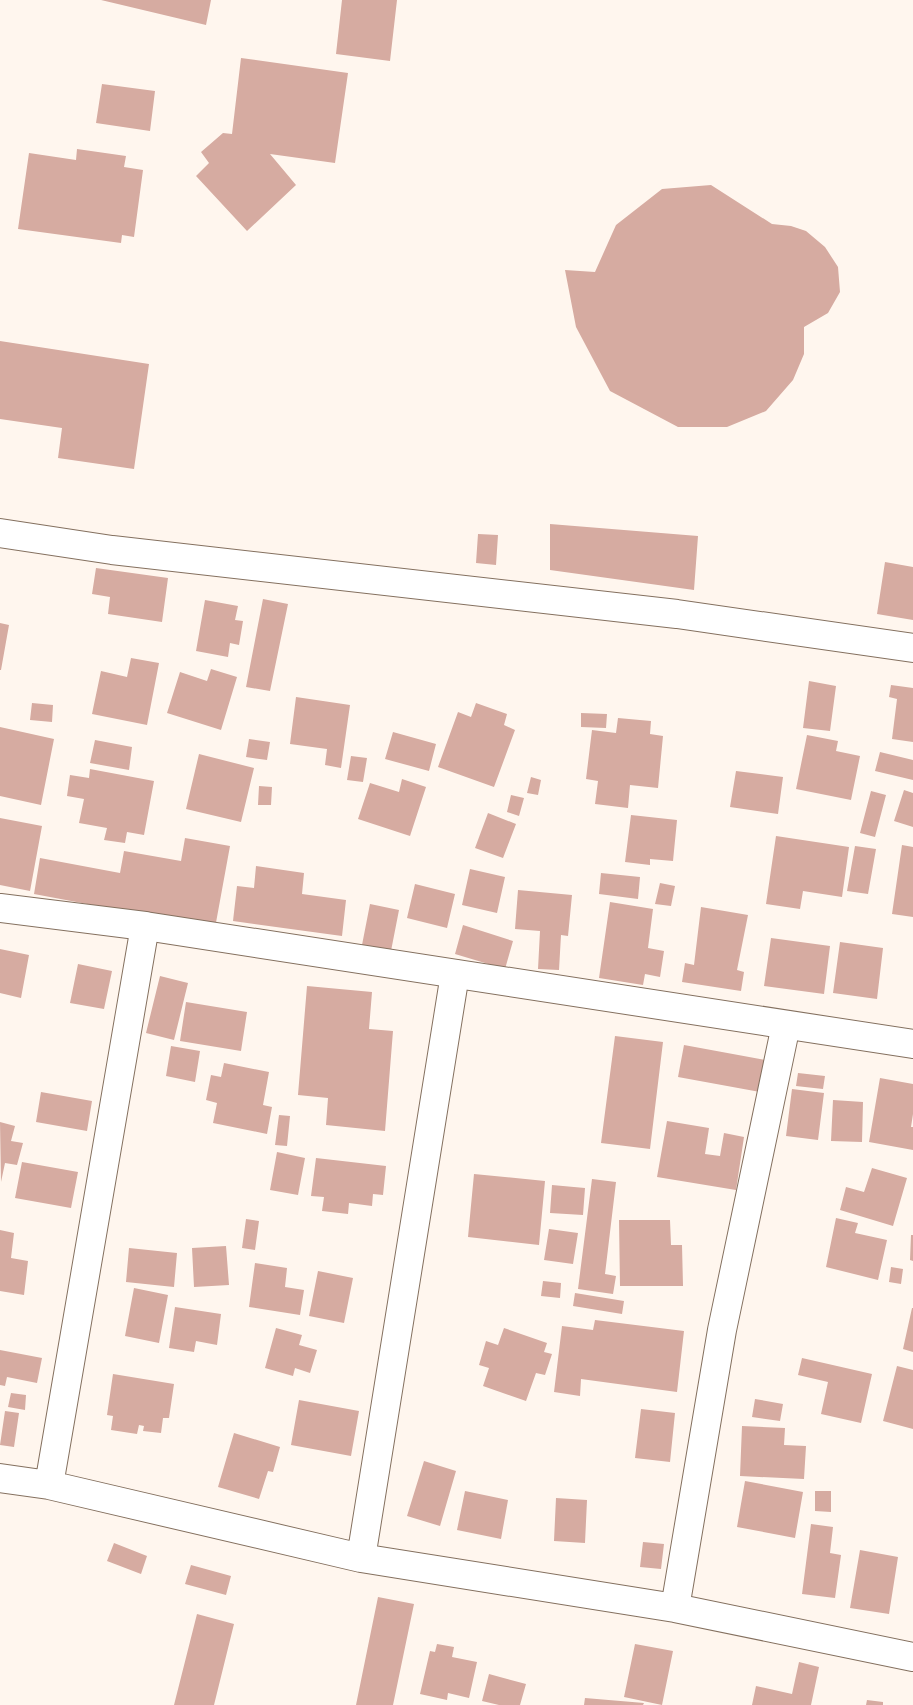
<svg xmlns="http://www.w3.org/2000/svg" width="913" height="1705" viewBox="0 0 913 1705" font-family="Quicksand,sans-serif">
  <rect width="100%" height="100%" fill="#fff6ee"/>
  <path fill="#d6aba1" d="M101,0H211L206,25Z
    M342,0H397L390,61L336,54Z
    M241,58L348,73L335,163L270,154L296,185L247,231L196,176L209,163L201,152L223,133L232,134Z
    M102,84L155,91L150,131L96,123Z
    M77,149L126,156L124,167L143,170L134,237L122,235L121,243L18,229L29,153L76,160Z
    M711,185L772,224L791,226L806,231L825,247L838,267L840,292L828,313L804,327V354L793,380L766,411L727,427H678L610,391L576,327L565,270L595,272L616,225L662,189Z
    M0,341L149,364L134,469L58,458L62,428L0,419Z
    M550,524L698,536L694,590L550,570Z
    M478,534L498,535L496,565L476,563Z
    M885,562L913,567V620L877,614Z
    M96,568L168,578L162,622L108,614L110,597L92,594Z
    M263,599L288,604L270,691L246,687Z
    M205,600L238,606L235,620L243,621L239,645L230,643L228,657L196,651Z
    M0,623L9,625L1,670H0Z
    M131,658L159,663L147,725L92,714L101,671L127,677Z
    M211,669L237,677L221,730L167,713L180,672L207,681Z
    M809,681L836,686L830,731L803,728Z
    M891,685L913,688V742L892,739L897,699L889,697Z
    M296,697L350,705L341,768L325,765L327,749L290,744Z
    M32,703L53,705L52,722L30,720Z
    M476,703L507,714L504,725L515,730L494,787L438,767L458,712L471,717Z
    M581,713L607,714L606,728L581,727Z
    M618,718L651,721L650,734L663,736L658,788L630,785L628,808L595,804L598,781L586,779L592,730L616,733Z
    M0,727L54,739L41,805L0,796Z
    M393,732L436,744L429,771L385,759Z
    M807,735L838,741L836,751L860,756L851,800L796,789Z
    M249,739L270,742L267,760L246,757Z
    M95,740L132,747L129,770L90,763Z
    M880,752L913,760V780L875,771Z
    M199,754L254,768L241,822L186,809Z
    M351,756L367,758L363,782L347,780Z
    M90,769L154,781L144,835L127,832L125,843L104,840L107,828L79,823L84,799L67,796L70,775L89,778Z
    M736,771L783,777L778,814L730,807Z
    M531,777L541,780L538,795L527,793Z
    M402,779L426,787L410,836L358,819L370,783L399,792Z
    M259,786L272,787L271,805H258Z
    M904,790L913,793V827L894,821Z
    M871,791L886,795L875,837L860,833Z
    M511,795L524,798L519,816L507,812Z
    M488,813L516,824L503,858L475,848Z
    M631,815L677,820L673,861L650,859V865L625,862Z
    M0,818L42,826L30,891L0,885Z
    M776,836L849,847L842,897L803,891L800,909L766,904Z
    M185,838L230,846L215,928L34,894L40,858L120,873L124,851L181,861Z
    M902,845L913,847V917L892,914Z
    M855,846L876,849L868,894L847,891Z
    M256,866L304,873L302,894L346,900L342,936L233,921L237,886L254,888Z
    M470,869L505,877L497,913L462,905Z
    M601,873L640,877L638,899L599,894Z
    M660,883L675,886L671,906L655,904Z
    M415,884L455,894L447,928L407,918Z
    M518,890L572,895L568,936L561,935L559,970L538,969L540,931L515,929Z
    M610,902L653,909L648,948L664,951L660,977L645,974L643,985L599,978Z
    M370,904L399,910L391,951L362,945Z
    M701,907L748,915L737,970L744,972L741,991L682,982L685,963L694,965Z
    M463,925L513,941L505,969L455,954Z
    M771,938L830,946L824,994L764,986Z
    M840,942L883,948L877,999L833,993Z
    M0,949L29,955L21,998L0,993Z
    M78,964L112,971L104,1009L70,1003Z
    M160,976L188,983L174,1040L146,1033Z
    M307,986L372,992L369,1029L393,1031L385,1131L326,1125L328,1098L298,1095Z
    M186,1002L247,1012L241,1051L180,1041Z
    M615,1036L663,1042L650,1149L601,1143Z
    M684,1045L765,1060L760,1092L678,1077Z
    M171,1046L200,1051L195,1082L166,1076Z
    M224,1063L269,1072L263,1105L272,1107L267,1134L213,1123L217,1103L206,1100L211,1075L221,1077Z
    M798,1073L825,1076L823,1089L796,1086Z
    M880,1078L913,1084V1114L911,1127H913V1150L869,1142Z
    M792,1089L824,1093L818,1140L786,1136Z
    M41,1092L92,1101L87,1131L36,1122Z
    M833,1100L863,1102L862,1142L831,1141Z
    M279,1115L290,1116L287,1146L275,1145Z
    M667,1121L709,1128L705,1154L720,1156L724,1133L744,1137L736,1190L657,1177Z
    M0,1122L15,1126L11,1141L23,1143L17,1165L5,1163L1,1182Z
    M277,1152L305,1158L298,1195L270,1190Z
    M316,1158L386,1166L383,1195L373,1194L372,1206L349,1203L348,1214L322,1211L324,1197L311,1196Z
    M22,1162L78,1172L71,1208L15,1198Z
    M872,1168L907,1178L893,1226L840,1210L846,1187L864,1192Z
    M474,1174L545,1181L539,1245L468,1237Z
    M592,1179L616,1182L605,1274L616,1276L613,1294L578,1289Z
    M552,1185L585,1188L583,1215L550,1213Z
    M836,1218L858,1223L855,1233L887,1240L878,1280L826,1267Z
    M246,1219L259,1221L255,1250L242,1248Z
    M619,1220H670L671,1245H682L683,1286H620Z
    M549,1229L578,1233L573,1264L544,1260Z
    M0,1230L14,1233L11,1258L28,1261L24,1295L0,1291Z
    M911,1235H913V1261L910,1260Z
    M226,1246L229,1285L194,1287L192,1248Z
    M129,1248L177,1253L174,1287L126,1282Z
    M255,1263L287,1268L285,1287L304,1290L300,1315L249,1307Z
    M891,1267L903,1269L901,1284L889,1282Z
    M318,1271L353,1278L344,1323L309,1316Z
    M543,1281L561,1283L560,1298L541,1296Z
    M134,1288L168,1295L159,1343L125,1336Z
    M575,1293L624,1301L622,1314L573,1306Z
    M175,1307L221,1314L217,1345L196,1341L194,1352L169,1348Z
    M912,1308H913V1352L903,1349Z
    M595,1320L684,1331L677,1392L581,1379L580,1396L554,1392L562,1326L593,1330Z
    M276,1328L302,1335L299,1345L317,1350L310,1373L295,1368L293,1376L265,1368Z
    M504,1328L547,1343L544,1352L552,1354L545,1375L536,1373L526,1401L483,1386L489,1368L479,1365L486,1341L498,1345Z
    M0,1350L42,1358L37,1383L7,1377L5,1386L0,1385Z
    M802,1358L872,1374L861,1423L821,1414L828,1382L798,1375Z
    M897,1366L913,1370V1429L883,1421Z
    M113,1374L174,1384L169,1418H163L161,1433L143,1431L144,1426L139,1425L137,1434L111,1430L113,1416L107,1415Z
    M11,1393L26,1395L25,1410L8,1407Z
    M755,1399L783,1404L780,1421L752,1417Z
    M299,1400L359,1411L351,1456L291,1445Z
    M641,1409L675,1413L670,1462L635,1458Z
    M5,1411L19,1413L14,1447L0,1445Z
    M742,1426L785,1428L784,1445L806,1446L804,1479L740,1476Z
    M234,1433L280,1447L273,1472L268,1471L259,1499L218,1487Z
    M424,1461L456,1471L440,1526L407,1516Z
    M745,1481L803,1492L795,1538L737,1527Z
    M465,1491L508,1500L501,1539L457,1530Z
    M815,1491H831V1512L815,1511Z
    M556,1498L587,1500L585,1543L554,1541Z
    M811,1524L833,1527L830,1553L841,1555L835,1598L802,1594Z
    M643,1542L664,1544L661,1569L640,1567Z
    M114,1543L147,1556L141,1574L107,1561Z
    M860,1550L898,1557L889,1614L850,1608Z
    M191,1565L231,1576L226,1595L185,1584Z
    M378,1597L414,1604L393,1705H356Z
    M197,1614L234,1624L214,1705H174Z
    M437,1644L454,1647L452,1657L477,1662L469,1698L448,1693L447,1700L420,1694L430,1651L435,1652Z
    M635,1644L673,1651L662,1705L624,1697Z
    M799,1662L819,1667L811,1705H752L756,1686L792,1694Z
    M489,1674L526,1684L520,1705H499L482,1701Z
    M585,1698L644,1703L643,1705H584Z
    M867,1700L883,1702V1705H866Z"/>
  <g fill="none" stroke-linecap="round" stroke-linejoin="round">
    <g stroke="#84705f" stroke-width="30">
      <path id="minor" d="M0,533L112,550L677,614L913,648
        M0,1478L49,1485L361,1558L675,1608L913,1657
        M49,1485L145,926
        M361,1558L455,974
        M675,1608L722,1330L786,1025"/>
    </g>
    <g stroke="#84705f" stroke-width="30">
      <path id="tertiary" d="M0,908L145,926L913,1044"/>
    </g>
    <use href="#minor" stroke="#fff" stroke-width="28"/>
    <use href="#tertiary" stroke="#fff" stroke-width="28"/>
  </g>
</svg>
